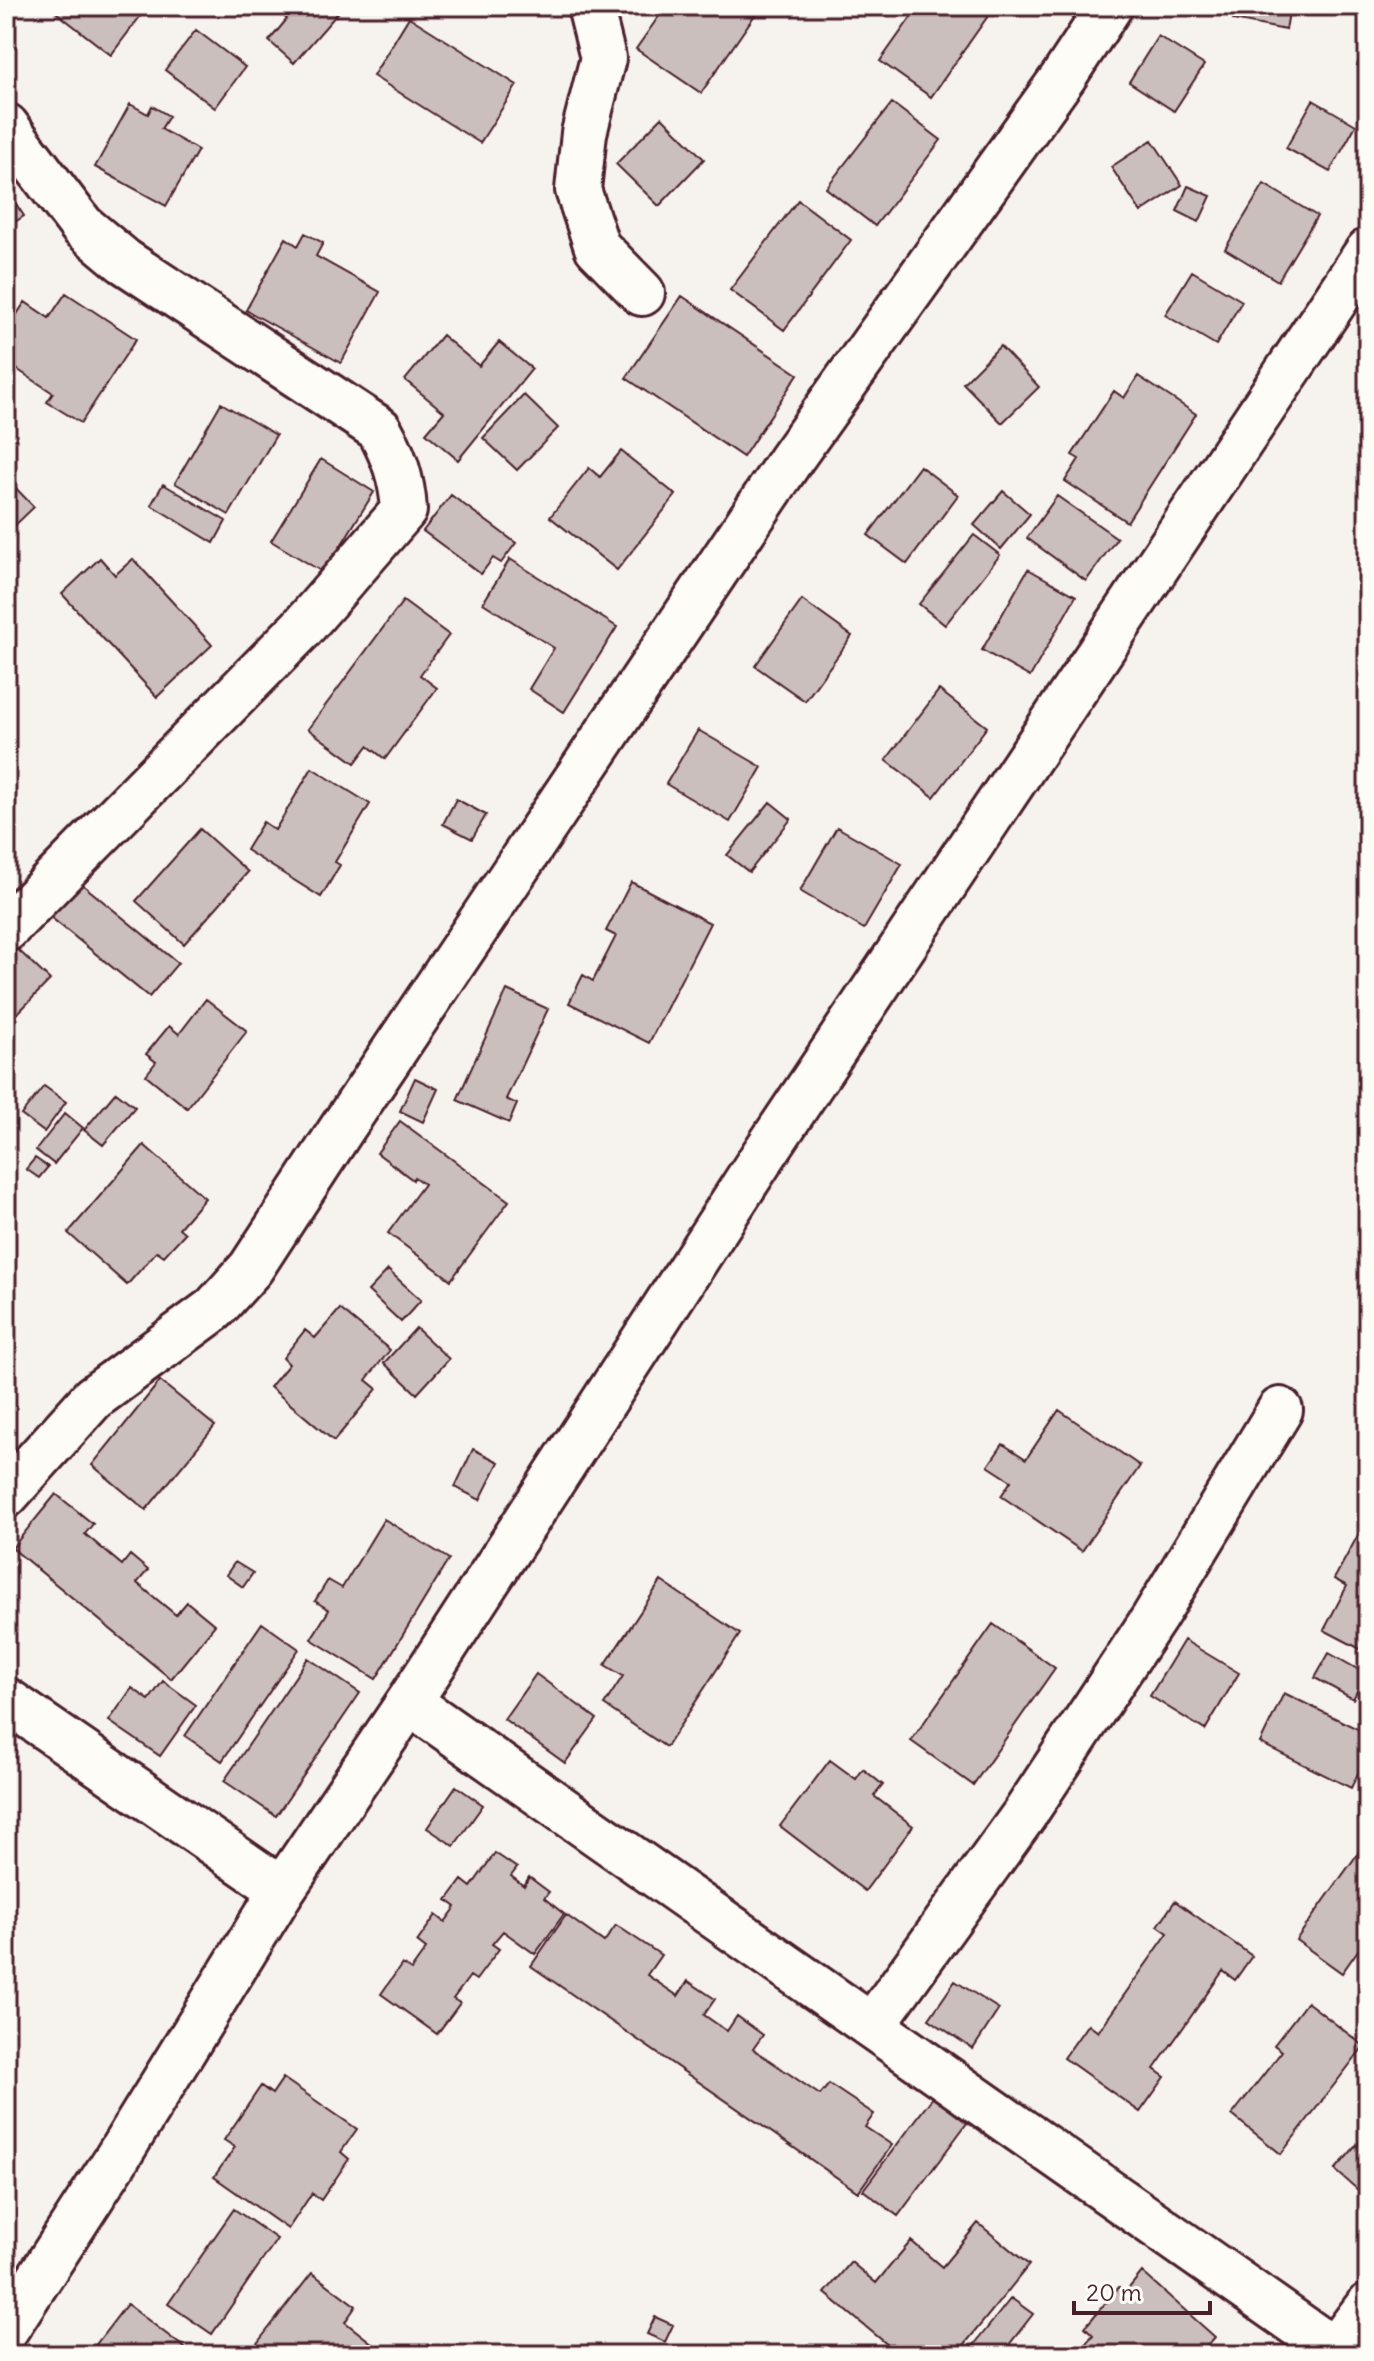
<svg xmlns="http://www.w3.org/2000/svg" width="1374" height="2361" viewBox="0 0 1374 2361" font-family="Delius,sans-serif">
  <rect width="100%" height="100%" fill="#f6f3ef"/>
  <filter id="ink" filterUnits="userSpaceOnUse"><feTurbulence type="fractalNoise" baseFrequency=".0125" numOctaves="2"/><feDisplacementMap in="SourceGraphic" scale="16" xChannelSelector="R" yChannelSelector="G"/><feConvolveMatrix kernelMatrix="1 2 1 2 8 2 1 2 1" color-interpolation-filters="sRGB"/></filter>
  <g filter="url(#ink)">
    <path fill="#cbbfbe" stroke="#4a1f2b" stroke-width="2" d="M48,6H148L111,55Z
      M272,6H344L294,63L269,41L287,19Z
      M666,6H761L701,93L636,49Z
      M919,6H995L931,97L880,61Z
      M1236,6H1290L1286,30L1233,20Z
      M409,17L517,85L480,143L373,76Z
      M196,30L245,67L215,108L165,70Z
      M1158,36L1204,65L1174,111L1129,82Z
      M1368,46V72L1357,65Z
      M1313,100L1356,125L1330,172L1286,148Z
      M892,103L941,140L875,226L826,188Z
      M130,104L148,114L152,106L169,116L161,129L198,150L166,206L95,167Z
      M662,117L704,159L659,206L616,164Z
      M1152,140L1182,185L1141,212L1111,167Z
      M1264,184L1317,216L1278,281L1225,249Z
      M1188,186L1211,196L1199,222L1177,211Z
      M6,189L24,216L6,228Z
      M798,200L851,240L784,330L730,290Z
      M305,233L323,243L316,256L380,292L341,363L246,310L286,238L298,246Z
      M1192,271L1242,301L1216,345L1165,315Z
      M66,293L136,339L81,423L47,402L53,393L6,362V331L25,302L49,318Z
      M682,296L798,374L743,457L626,378Z
      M442,335L479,366L499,342L532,369L458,460L426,433L444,412L405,380Z
      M1000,346L1039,387L1002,423L963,383Z
      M1138,376L1196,414L1127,522L1065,481L1079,459L1072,455L1114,391L1124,398Z
      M524,395L558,428L517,470L483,438Z
      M221,403L276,435L229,515L175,483Z
      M1368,406V426L1360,421Z
      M621,451L676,495L617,570L550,517L589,468L600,477Z
      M321,459L374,492L324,573L271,541Z
      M920,466L958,495L907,564L868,535Z
      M6,478L34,507L6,534Z
      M163,484L226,521L214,543L151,505Z
      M1003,491L1030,514L1001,549L974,525Z
      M451,495L516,543L501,563L493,558L481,574L423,531Z
      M1057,496L1117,538L1086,581L1027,538Z
      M974,535L1000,555L945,625L919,604Z
      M100,558L115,575L133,559L212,645L157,697L62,594Z
      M510,559L617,627L564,712L529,689L554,648L483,603Z
      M1028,569L1076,596L1030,677L982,650Z
      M802,600L852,636L805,701L755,666Z
      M403,601L449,635L420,675L437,688L385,759L368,746L355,763L308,729Z
      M939,690L987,727L934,797L886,760Z
      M698,730L762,767L730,822L666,784Z
      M312,768L370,804L335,862L340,865L321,897L246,850L263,822L275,830Z
      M456,799L486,815L472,839L443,824Z
      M770,802L791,819L749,872L727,855Z
      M837,827L902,864L864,929L800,891Z
      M200,829L248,872L184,944L136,901Z
      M77,880L178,963L149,997L48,915Z
      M631,882L710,923L649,1043L569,1003L583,975L593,981L616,936L606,931Z
      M12,944L50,980L17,1014L6,1003V951Z
      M507,990L548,1009L506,1099L517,1104L509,1123L457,1100Z
      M206,999L247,1031L187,1108L146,1075L156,1062L146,1054L169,1026L179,1034Z
      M415,1078L438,1089L423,1122L400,1111Z
      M44,1086L66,1102L44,1132L21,1115Z
      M116,1092L135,1107L103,1145L84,1130Z
      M65,1113L83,1128L54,1164L36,1150Z
      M400,1121L509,1201L451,1280L388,1233L424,1184L414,1177L413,1180L377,1153Z
      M144,1145L205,1198L179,1228L185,1233L164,1256L157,1251L127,1285L68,1233Z
      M35,1158L48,1167L39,1178L26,1169Z
      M388,1270L421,1300L401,1322L368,1291Z
      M340,1309L390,1350L366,1380L377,1389L334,1441L270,1387L289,1364L283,1358L305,1330L315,1338Z
      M416,1328L449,1359L417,1394L384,1363Z
      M160,1381L215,1426L146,1510L92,1465Z
      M1059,1410L1140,1466L1082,1551L1001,1496L1011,1481L988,1466L1003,1444L1026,1459Z
      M473,1449L499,1462L480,1500L455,1487Z
      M56,1494L93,1524L85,1534L122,1565L130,1555L148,1570L137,1583L176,1615L187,1602L215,1625L171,1679L12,1548Z
      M1368,1517V1653L1324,1630L1347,1586L1334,1579Z
      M384,1519L449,1559L376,1679L311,1639L329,1610L315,1601L328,1580L342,1588Z
      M235,1562L253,1573L243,1587L226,1575Z
      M661,1581L740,1634L666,1747L604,1705L623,1676L605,1665Z
      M262,1623L299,1649L222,1761L185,1736Z
      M993,1624L1055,1668L973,1785L911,1741Z
      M1184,1640L1239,1673L1205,1730L1150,1696Z
      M1329,1653L1366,1674L1353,1699L1315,1678Z
      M308,1658L360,1693L276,1816L224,1781Z
      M536,1674L597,1719L565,1763L504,1719Z
      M163,1681L196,1705L160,1756L109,1721L132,1688L149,1700Z
      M1284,1693L1368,1734V1753L1351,1788L1260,1743Z
      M830,1760L856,1779L863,1769L883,1785L874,1796L913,1826L865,1891L780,1826Z
      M456,1786L483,1805L454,1846L427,1828Z
      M1359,1852L1368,1859V1936L1342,1973L1296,1940Z
      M495,1853L517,1868L511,1876L524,1886L529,1877L549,1892L544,1898L564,1914L535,1954L503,1931L492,1944L499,1949L476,1980L470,1976L453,1999L460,2003L437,2034L381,1994L402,1964L411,1970L426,1949L417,1942L436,1915L445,1922L456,1907L447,1900L462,1880L471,1887Z
      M1175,1901L1252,1956L1235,1980L1223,1971L1154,2069L1165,2077L1140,2112L1064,2058L1088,2024L1098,2032L1168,1933L1158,1926Z
      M566,1915L604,1942L616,1925L661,1955L647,1975L678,1996L688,1981L715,1999L704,2015L727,2031L737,2016L763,2035L753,2049L820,2095L829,2084L874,2114L865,2127L892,2145L858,2192L531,1966Z
      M955,1981L999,2009L973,2049L929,2019Z
      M1307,2002L1364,2046L1281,2154L1232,2115L1282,2051L1274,2045Z
      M283,2078L357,2129L341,2152L349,2159L321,2200L312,2193L288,2229L214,2177L235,2147L224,2140L261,2086L272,2094Z
      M933,2097L967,2123L898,2216L863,2190Z
      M1368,2132V2195L1366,2197L1335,2170Z
      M234,2209L277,2239L212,2334L168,2304Z
      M978,2223L1029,2265L956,2355H900L825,2293L851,2262L876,2283L911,2241L942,2267Z
      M1142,2272L1215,2337L1199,2355H1075L1093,2335L1085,2327L1119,2287L1125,2293Z
      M312,2273L356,2306L345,2322L387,2355H256L251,2351Z
      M1011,2298L1033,2314L1001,2355H986L974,2345Z
      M127,2304L194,2355H88Z
      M655,2317L673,2325L665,2342L647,2334Z"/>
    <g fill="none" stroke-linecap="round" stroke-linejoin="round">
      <g stroke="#4a1f2b" stroke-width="50">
        <path id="minor" d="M590,6L603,58L584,133L578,190L597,247L642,293
          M6,126L82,226L124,261L379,429C394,456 402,479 404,510L301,629L6,929
          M6,1495L93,1398L214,1309L251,1268L341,1130L791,459L1064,76L1110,6
          M6,1700L282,1890
          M409,1702L1341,2355
          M872,2026L1024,1815L1154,1618L1280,1410
          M6,2329L117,2158L282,1890L409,1702L763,1156L1368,251
          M1335,2350L1368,2306"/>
      </g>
      <use href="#minor" stroke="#fdfcf7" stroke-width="44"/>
    </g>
  </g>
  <rect width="1374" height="2361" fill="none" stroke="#fdfcf7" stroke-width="32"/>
  <rect x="16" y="16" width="1342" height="2329" fill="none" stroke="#4a1f2b" stroke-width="3" filter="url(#ink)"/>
  <path d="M1074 2301v12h136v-12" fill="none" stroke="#4a1f2b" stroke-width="4"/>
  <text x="1086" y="2301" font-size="24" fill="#4a1f2b" stroke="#fdfcf7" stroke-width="6" paint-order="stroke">20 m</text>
</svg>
